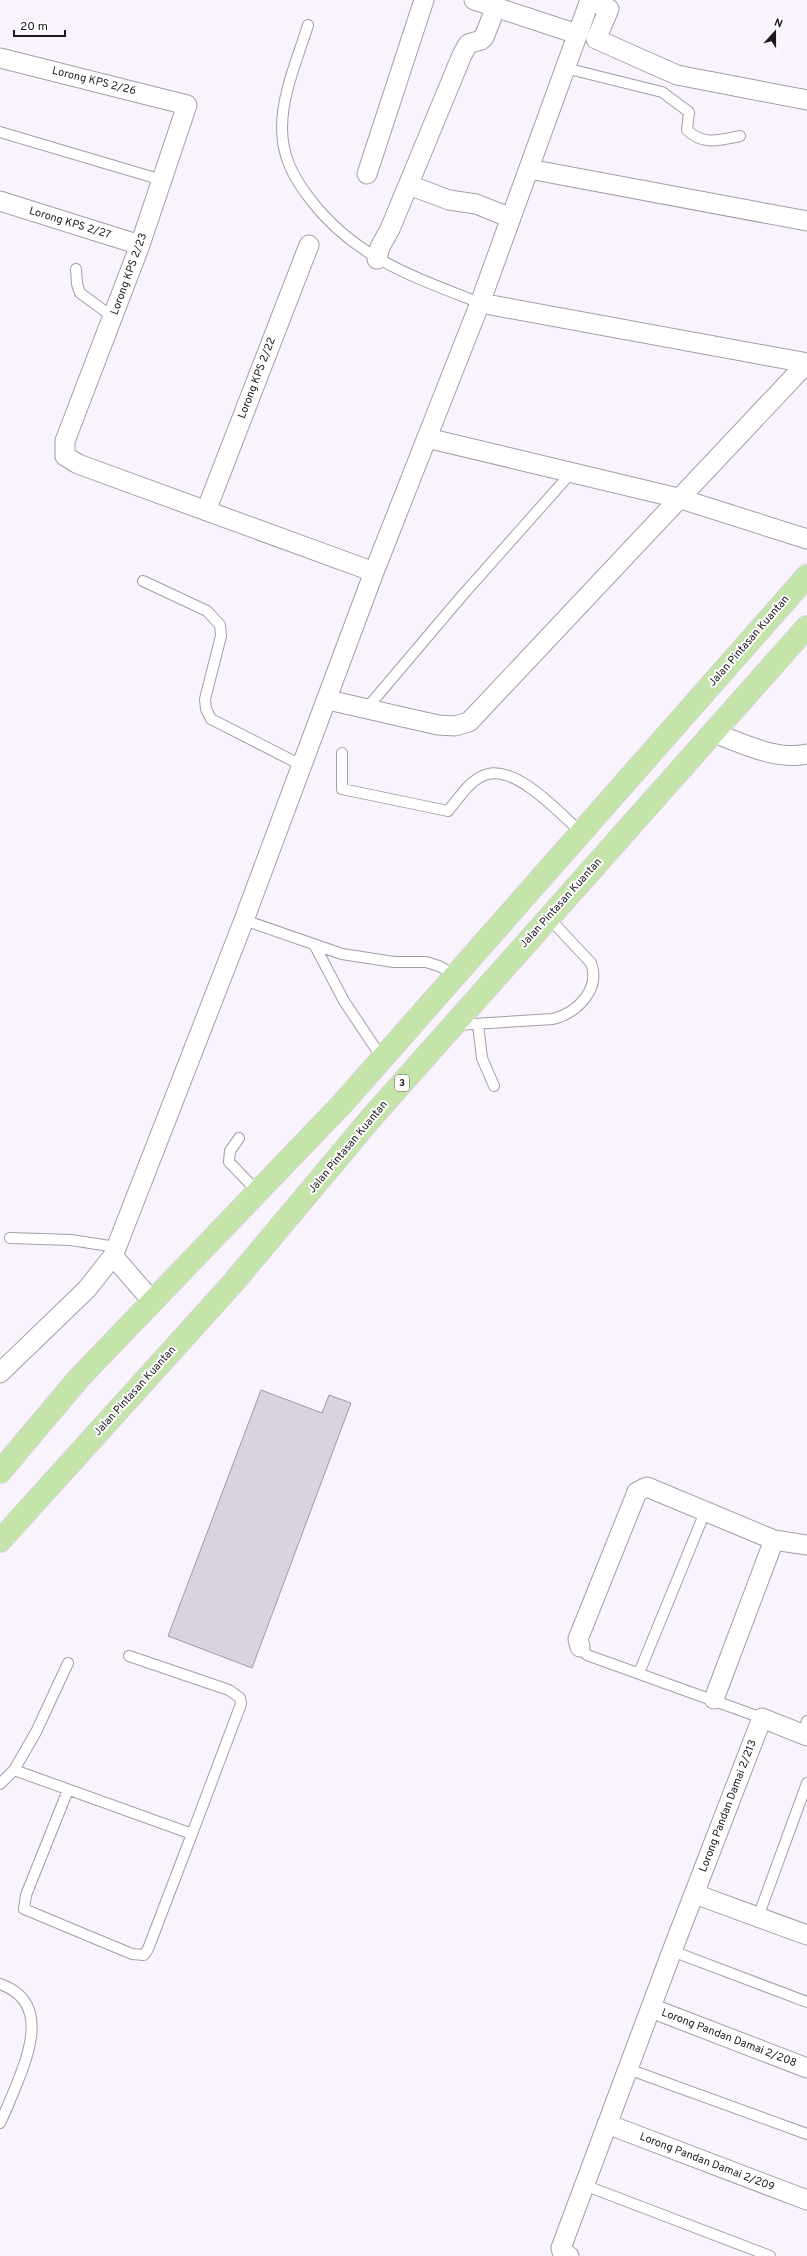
<svg xmlns="http://www.w3.org/2000/svg" width="807" height="2256" viewBox="0 0 807 2256" font-family="Overpass,sans-serif">
  <rect width="100%" height="100%" fill="#f9f3fe"/>
  <path fill="#d8d3dd" stroke="#a09aa4" d="M261,1390L322,1413L329,1395L351,1403L252,1668L168,1636Z"/>
  <g fill="none" stroke-linecap="round" stroke-linejoin="round">
    <g stroke="#a49ea8" stroke-width="12">
      <path id="service" d="M308,25C298,58 282,93 282,128C282,156 293,177 310,199C355,258 414,277 480,303
        M565,68L662,92L689,112L687,130C704,146 719,140 740,136
        M0,132L162,180
        M76,269L77,284L80,293L113,317
        M143,581L207,611L220,625L221,636L205,699L206,709L211,719L303,766
        M367,708L461,597L571,473
        M342,753V789L448,811C459,798 471,778 488,774C519,767 560,814 581,832
        M244,920L342,954L394,962H426L439,966L455,975
        M315,946L344,1001L382,1058
        M478,1024L482,1058L494,1086
        M457,1025L553,1019C577,1013 601,989 591,963L548,917
        M239,1138L230,1151L229,1162L258,1192
        M10,1238L71,1240L116,1247
        M580,1647L587,1655L762,1718
        M639,1673L705,1512
        M802,1734L807,1721
        M14,1770L192,1834L241,1704L240,1698L229,1690L129,1656
        M0,1784L14,1770L36,1732L68,1663
        M68,1790L26,1895L24,1909L132,1954L144,1955L148,1949L192,1834
        M758,1917L807,1783
        M672,1951L807,2002
        M0,1984C49,2001 30,2051 16,2086C11,2098 6,2111 0,2123
        M628,2069L807,2134
        M584,2185L770,2256"/>
    </g>
    <g stroke="#a49ea8" stroke-width="21">
      <path id="minor" d="M474,0L577,34
        M590,0L609,9L596,39L677,75L807,100
        M0,58L187,105L140,245L65,441V456L78,464L374,572
        M529,169L807,221
        M367,174L424,0
        M409,185L449,200L476,204L511,218
        M0,201L140,245
        M377,259L380,247L390,229L462,55L468,44L481,40L484,37L496,7
        M480,303L807,363
        M427,438L678,498L807,539
        M206,511L309,245
        M328,700L438,725L455,726L469,722L807,363
        M714,733C742,743 776,761 807,754
        M152,1301L113,1256L244,920L374,572L480,303L590,0
        M0,1373L87,1289L113,1256
        M580,1647L578,1639L637,1492L647,1487L774,1540L807,1545
        M714,1699L774,1540
        M695,1894L807,1935
        M651,2008L807,2068
        M607,2124L807,2200
        M569,2256L562,2252L561,2248L672,1951L762,1718L807,1736"/>
    </g>
    <g stroke="#d6d6d6" stroke-width="24">
      <path id="trunk" d="M0,1472L79,1378L343,1103L807,576
        M0,1541L233,1283L372,1117L807,627"/>
    </g>
    <use href="#service" stroke="#fff" stroke-width="10"/>
    <use href="#minor" stroke="#fff" stroke-width="19"/>
    <use href="#trunk" stroke="#c4e4aa" stroke-width="22"/>
  </g>
  <g text-anchor="middle" dominant-baseline="central" stroke-width="4" stroke-linejoin="round" paint-order="stroke">
    <rect fill="#fff" stroke="#605f62" stroke-width="1" x="395" y="1075" width="14" height="16" rx="3"/>
    <g font-size="10" font-weight="bold" fill="#1c1a1e">
      <text x="402" y="1083">3</text>
    </g>
    <g font-size="11" fill="#1c1a1e" stroke="#fff">
      <text transform="translate(94 81) rotate(14)">Lorong KPS 2/26</text>
      <text transform="translate(70 223) rotate(17)">Lorong KPS 2/27</text>
      <text transform="translate(129 274) rotate(-70)">Lorong KPS 2/23</text>
      <text transform="translate(257 378) rotate(-69)">Lorong KPS 2/22</text>
      <text transform="translate(749 641) rotate(-49)">Jalan Pintasan Kuantan</text>
      <text transform="translate(561 903) rotate(-48)">Jalan Pintasan Kuantan</text>
      <text transform="translate(348 1147) rotate(-50)">Jalan Pintasan Kuantan</text>
      <text transform="translate(135 1391) rotate(-48)">Jalan Pintasan Kuantan</text>
      <text transform="translate(728 1806) rotate(-69)">Lorong Pandan Damai 2/213</text>
      <text transform="translate(729 2038) rotate(21)">Lorong Pandan Damai 2/208</text>
      <text transform="translate(707 2162) rotate(21)">Lorong Pandan Damai 2/209</text>
    </g>
  </g>
  <g transform="translate(775 32) rotate(21)" stroke="#ffffff" stroke-width="3" paint-order="stroke">
  <path d="M0-3L7 15L0 10L-7 15Z" fill="#1c1a1e"/>
  <text y="-6" font-size="11" font-weight="bold" text-anchor="middle" fill="#1c1a1e">N</text>
  </g>
  <path d="M14 30v6h51v-6" fill="none" stroke="#1c1a1e" stroke-width="2"/>
  <text x="20" y="30" font-size="12" fill="#1c1a1e" stroke="#ffffff" stroke-width="3" paint-order="stroke">20 m</text>
</svg>
